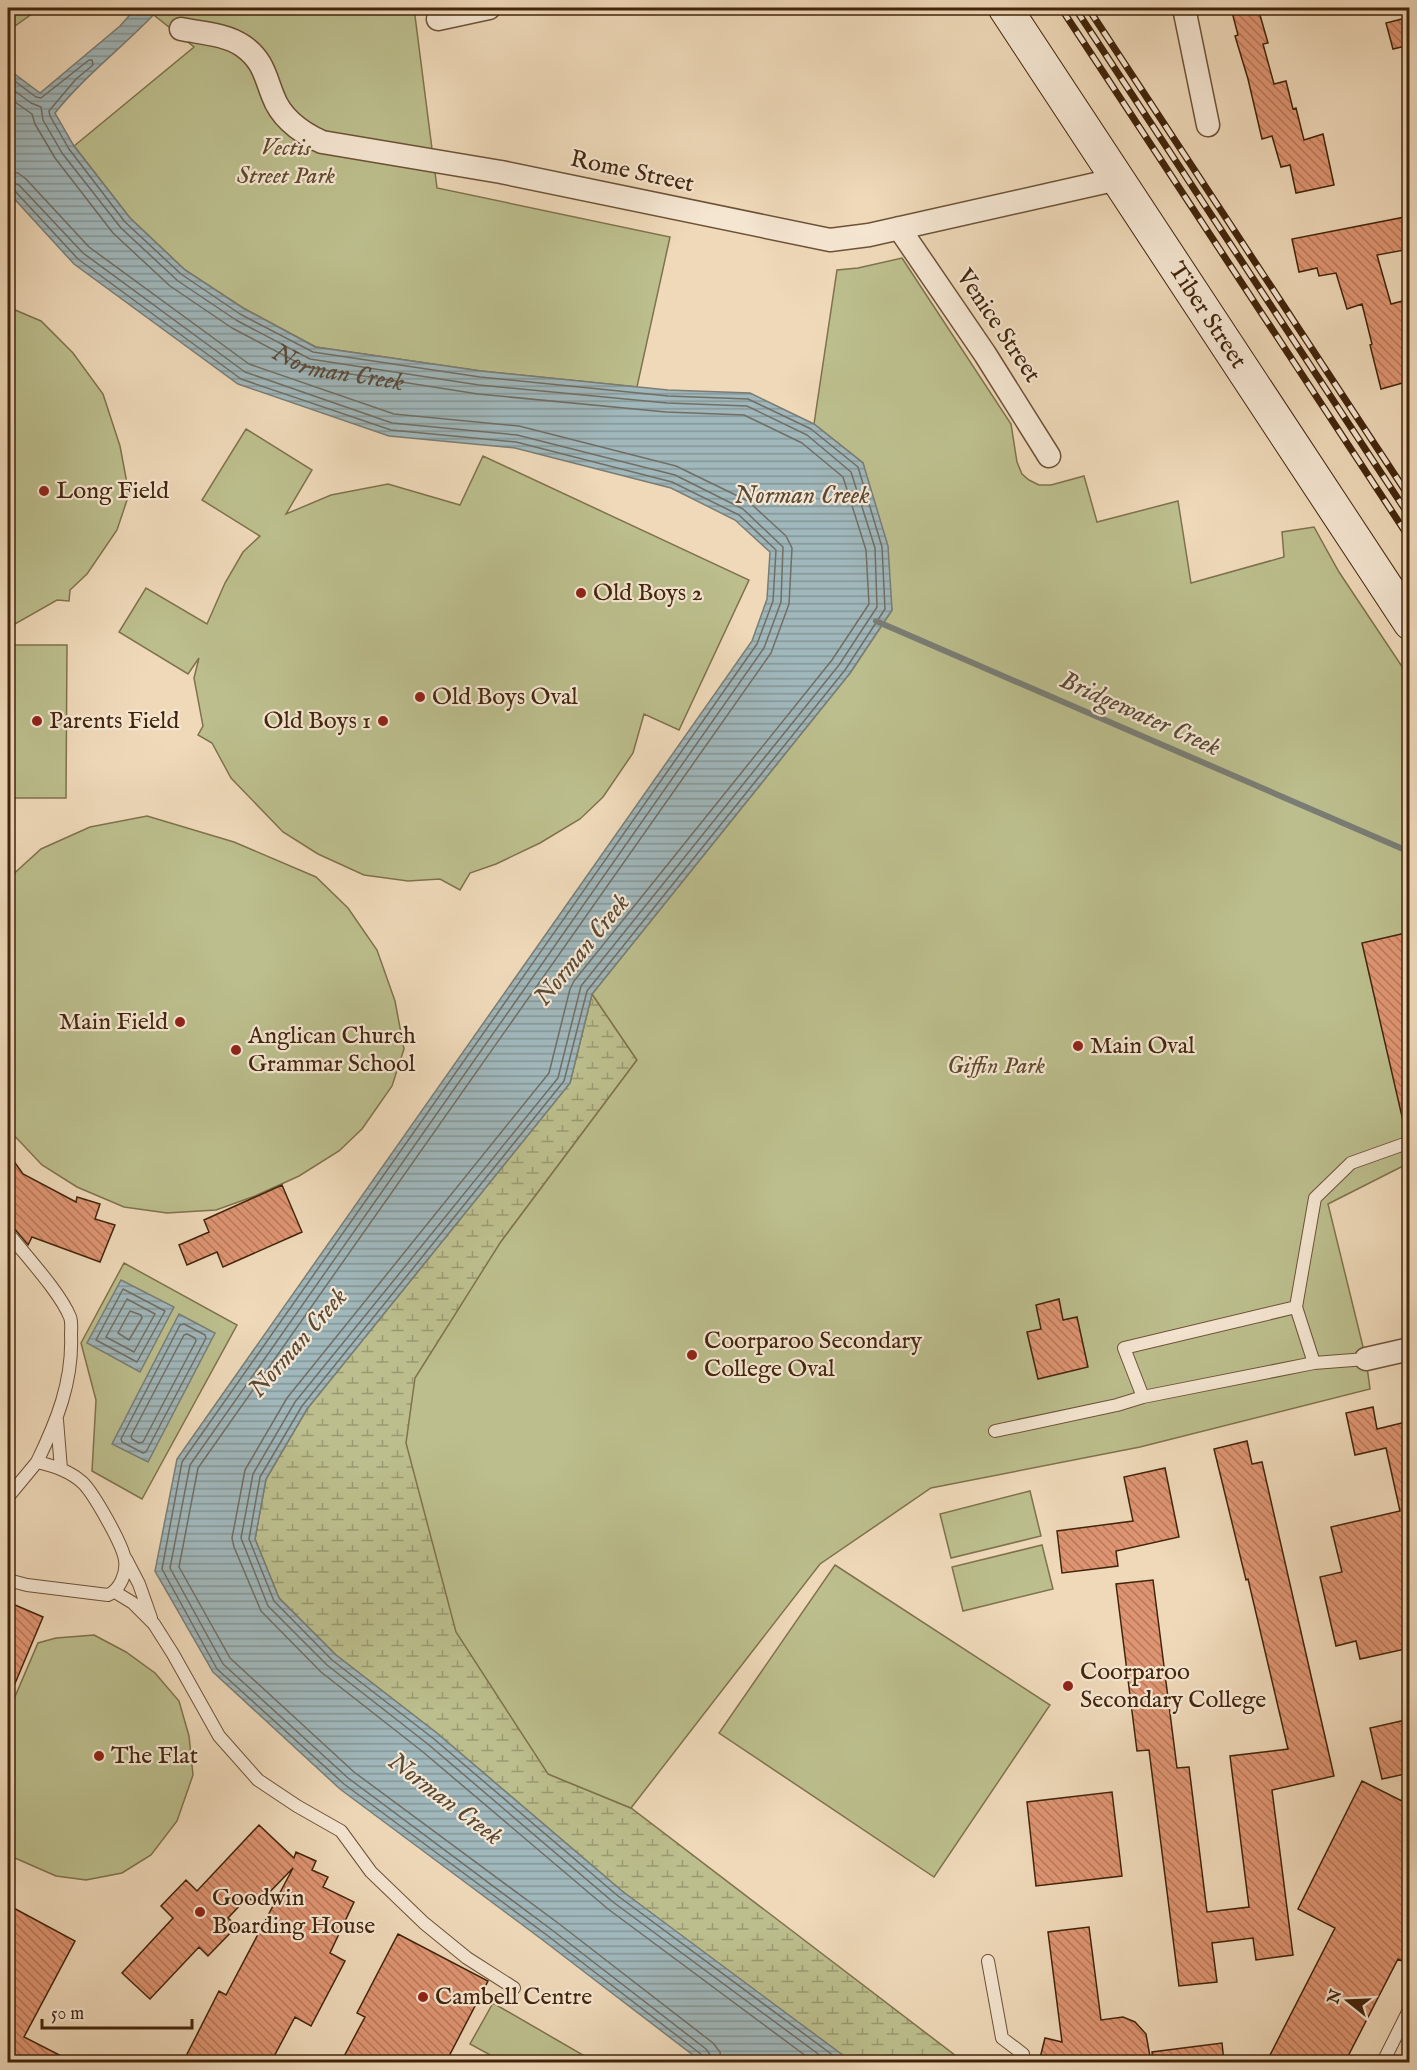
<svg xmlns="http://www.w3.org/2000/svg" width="1417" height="2070" viewBox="0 0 1417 2070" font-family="'IM FELL English',serif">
  <defs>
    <pattern id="wetland-marsh" width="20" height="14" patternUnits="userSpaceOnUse" patternTransform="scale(1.5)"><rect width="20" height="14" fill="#bcbe8d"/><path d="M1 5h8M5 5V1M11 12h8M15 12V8" fill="none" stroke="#9a9a72"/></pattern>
    <pattern id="water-rules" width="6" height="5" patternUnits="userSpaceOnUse" patternTransform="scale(1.5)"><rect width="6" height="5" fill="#a0b7bb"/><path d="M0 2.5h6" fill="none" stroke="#849596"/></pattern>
    <pattern id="building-back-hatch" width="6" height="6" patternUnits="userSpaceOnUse" patternTransform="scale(1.5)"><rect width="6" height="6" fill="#df9572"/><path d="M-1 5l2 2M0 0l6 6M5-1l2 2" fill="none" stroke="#b6795c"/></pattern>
  </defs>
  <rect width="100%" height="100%" fill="#efd9b9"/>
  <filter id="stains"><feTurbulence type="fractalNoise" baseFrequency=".00333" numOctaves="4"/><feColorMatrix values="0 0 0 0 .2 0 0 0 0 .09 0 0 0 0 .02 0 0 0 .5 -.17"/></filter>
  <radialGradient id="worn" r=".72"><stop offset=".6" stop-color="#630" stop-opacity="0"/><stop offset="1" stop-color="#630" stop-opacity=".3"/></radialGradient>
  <path fill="url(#wetland-marsh)" stroke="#7f724c" stroke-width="1.5" d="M592,994L637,1060L500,1243L548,1774L631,1808L964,2062H852L734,1976L622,1891L438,1734L336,1655L279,1598L255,1539L266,1479L307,1409L570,1083Z"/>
  <path fill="#bcbe8d" stroke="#7f724c" stroke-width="1.5" d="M8,8H40L8,31Z
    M145,8H414L437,188L670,237L637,387L481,371L316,347L243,308L185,270L130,218L74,146L194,47Z
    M902,258L1011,424L1017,462L1022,474L1029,480L1039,485H1051L1084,476L1097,522L1178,501L1191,583L1284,557L1282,532L1314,527L1339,572L1409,677V1163L1328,1204L1366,1359L1370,1389L1140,1447L931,1488L820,1564L631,1808L548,1774L456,1632L406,1443L415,1378L500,1243L637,1060L592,994L850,673L892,610L863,463L814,424L837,270L858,268Z
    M8,307L41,321L73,353L103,394L120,446L129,494L117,530L87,574L70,590L69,601L57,600L8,628Z
    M246,429L312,470L286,514L331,495L388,484L460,505L483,456L749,580L679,730L644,714L633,753L603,797L580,819L540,843L496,864L470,873L460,890L440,879L408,881L364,875L318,854L283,832L231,778L212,743L198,735L203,726L194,678L199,658L188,674L119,632L146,588L207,624L225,583L243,552L260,536L202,500Z
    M8,645H67L66,798H8Z
    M147,816L234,842L316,877L348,908L377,950L395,1001L404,1049L392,1086L362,1129L339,1151L299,1176L255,1196L216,1210L167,1213L124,1207L77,1187L42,1165L8,1129V879L41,849L90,827Z
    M124,1263L237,1325L142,1499L92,1471L96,1400L81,1343Z
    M1030,1491L1041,1536L951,1558L940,1514Z
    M1042,1545L1053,1589L963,1611L952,1567Z
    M835,1565L1050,1705L934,1877L719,1733Z
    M94,1635L126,1652L155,1673L179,1701L189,1736L193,1775L177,1821L151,1855L122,1873L86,1880L56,1876L8,1855V1713L38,1643L56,1638Z
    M493,2003L595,2062H503L470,2044Z"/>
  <path fill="url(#water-rules)" stroke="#7a7d75" stroke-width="1.5" d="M136,8H160C127,44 86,74 55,113L74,146L130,218L185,270L243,308L315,347L481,371L668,390L750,393L814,424L863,463L888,546L892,610L850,673L592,994L570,1083L307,1409L266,1479L255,1539L279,1598L336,1655L438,1734L622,1891L852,2062H702L544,1941L340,1789L213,1672L155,1571L177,1459L752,641L767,599L770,552L735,520L671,488L515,448L389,436L238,384L74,264L8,192V69L40,93L120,26Z
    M121,1280L174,1307L140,1372L87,1343Z
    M179,1314L215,1333L148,1462L112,1444Z"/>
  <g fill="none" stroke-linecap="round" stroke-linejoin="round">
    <g stroke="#716e64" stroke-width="1.5">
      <path d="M8,76L36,97L41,98L89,60H92L93,65L76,79L49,111L50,116L69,149L125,222L181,274L240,314L313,352L480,377L668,396L748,399L811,429L858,467L882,547L885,609L845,670L587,991L564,1081L302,1406L260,1477L249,1539L274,1601L332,1660L434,1739L618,1896L842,2062"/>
      <path d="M8,86L31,103L41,107L43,120L62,153L121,228L178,281L236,320L310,359L479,385L667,403L747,406L807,435L851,472L875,548L877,607L839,665L581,986L558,1078L295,1402L253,1474L241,1538L268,1606L327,1665L429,1745L613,1902L829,2062"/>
      <path id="s1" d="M8,97L32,114L35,124L55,158L113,233L170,286L232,328L306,367L478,394L666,412L744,415L802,443L843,477L866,550L869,604L832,660L574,981L570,989L549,1073L287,1398L245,1470L232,1538L234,1547L261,1611L321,1672L423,1752L608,1909L814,2062"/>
      <path d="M8,172L18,173L26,179L89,247L249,364L394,414L519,426L676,466L748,501L786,536L792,548L789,604L771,653L198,1468L179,1567L230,1658L354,1772L558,1923L713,2043L720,2052L721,2062"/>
      <path d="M8,181L19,185L83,253L245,372L392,423L517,435L675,475L743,509L783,547L781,602L764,648L190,1465L170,1568L223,1664L348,1778L552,1930L706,2049L711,2056L712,2062"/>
      <path d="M8,188L14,190L78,259L241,379L391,430L516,442L672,482L739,515L776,550L773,601L757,644L182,1462L162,1569L217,1669L344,1784L548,1936L702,2055L704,2062"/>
      <path d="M123,1289L165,1311L137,1362L96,1340Z"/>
      <path d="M127,1299L155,1314L134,1352L106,1337Z"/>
      <path d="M130,1311L141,1315L142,1318L129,1340L118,1333Z"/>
      <path d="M184,1324L205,1335L206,1338L146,1452L143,1453L122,1442L121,1439L180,1325Z"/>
      <path d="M187,1334L195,1338L196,1341L143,1442L139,1443L132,1439L131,1436L184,1335Z"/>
    </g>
    <path stroke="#7a7d75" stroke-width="6" d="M876,621L1410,852"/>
  </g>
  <path fill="url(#building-back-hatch)" stroke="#42250c" stroke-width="1.5" d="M1231,8H1258L1268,43L1263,44L1274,84L1286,81L1293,109L1296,108L1304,140L1323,134L1334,185L1296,193L1290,165L1281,167L1272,136L1262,139L1248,79L1235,36L1238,35Z
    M1410,17V45L1393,49L1386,23Z
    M1405,217L1410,249L1377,255L1391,304L1410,299V381L1381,389L1370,345L1372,344L1362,304L1347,309L1336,273L1319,276L1317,268L1299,272L1292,239Z
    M1410,932V1120L1403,1121L1362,943Z
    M8,1153L23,1174L76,1202L77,1197L100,1204L95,1219L115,1225L100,1262L32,1237L28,1245L14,1228L10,1225L8,1222Z
    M282,1185L302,1232L223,1267L217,1252L187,1265L179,1245L209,1232L204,1220Z
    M1059,1299L1063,1320L1077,1317L1088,1367L1038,1379L1027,1332L1041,1329L1036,1305Z
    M1373,1407L1377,1429L1410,1421V1648L1360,1659L1356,1641L1336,1646L1320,1577L1342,1572L1331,1527L1400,1511L1386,1448L1355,1455L1346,1413Z
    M1247,1441L1252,1464L1262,1462L1334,1776L1272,1790L1293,1955L1256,1960L1253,1938L1212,1943L1217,1982L1179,1986L1149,1750L1137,1751L1116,1584L1153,1580L1177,1768L1189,1767L1207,1912L1249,1907L1230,1756L1288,1749L1248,1579L1246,1580L1214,1449Z
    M1165,1468L1179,1537L1116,1551L1118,1566L1062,1573L1057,1531L1133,1521L1124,1477Z
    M8,1602L43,1617L8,1700Z
    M1410,1719V1773L1382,1779L1370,1728Z
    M1362,1781L1410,1805V1965L1398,1959L1345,2062H1280L1269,2057L1335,1928L1298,1909Z
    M1112,1792L1122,1876L1036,1886L1027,1802Z
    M259,1825L294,1858L296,1852L316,1861L312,1870L328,1877L323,1887L354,1902L330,1953L345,1961L311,2026L295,2017L271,2062H183L219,1991L226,1995L293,1868L259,1903L247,1898L228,1918L237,1926L208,1956L199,1947L150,1999L122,1973L173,1918L161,1906L186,1880L197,1891Z
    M8,1905L75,1941L24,2037L73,2062H18L12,2060L11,2062H8Z
    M1089,1927L1101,2020L1123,2017L1135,2022L1146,2034L1151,2062H1039L1045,2038L1062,2042L1048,1932Z
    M398,1934L488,1981L446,2062H341L365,2017L357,2013Z
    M1222,2043L1224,2062H1153L1152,2052Z"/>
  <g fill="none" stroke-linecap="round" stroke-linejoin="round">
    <g stroke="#6d5237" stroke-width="14">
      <path id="service" d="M8,1233C25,1255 60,1292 70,1317C72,1322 71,1330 71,1335C73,1381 57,1421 37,1462
        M1296,1307L1315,1198L1351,1163L1410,1142
        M1143,1397L1124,1348L1296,1307L1314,1363
        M57,1420L61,1469
        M995,1431L1117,1405L1143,1397L1314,1363L1366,1359
        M8,1497L37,1462C54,1466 70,1471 83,1483C94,1494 123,1545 125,1560C127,1573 120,1590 108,1595L27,1585L8,1580
        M126,1559L139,1584L151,1618
        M115,1592L133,1603L154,1624L173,1654L219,1736L258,1780L297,1806L341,1831L371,1872L424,1923L467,1958L514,1988
        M988,1961L1002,2038L1023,2054L1024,2062
        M1383,2062L1410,2008"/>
    </g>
    <g stroke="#6d5237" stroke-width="25">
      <path id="minor" d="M1184,8L1208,125
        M438,19L489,8
        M181,29C201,33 226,34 243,46C263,60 265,76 273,96C281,118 302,133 322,142L501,172L830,240L869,235L1118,179
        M899,228L985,354L1049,456
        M1366,1359L1410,1349"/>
    </g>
    <g stroke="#42250c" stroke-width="35">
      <g id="secondary">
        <path id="s2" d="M1005,8L1410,623"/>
      </g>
    </g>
    <use href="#service" stroke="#f5e6d2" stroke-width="12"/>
    <use href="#minor" stroke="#f5e6d2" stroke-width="22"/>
    <use href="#secondary" stroke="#f5e6d2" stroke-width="33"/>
    <g stroke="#42250c" stroke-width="7">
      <path id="rail" d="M1061,8L1410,539
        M1075,8L1410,517
        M1088,8L1410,498"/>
    </g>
    <use href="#rail" stroke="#f5e6d2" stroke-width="4.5" stroke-dasharray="14" stroke-linecap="butt"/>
  </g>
  <g fill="#8f2418" stroke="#f5e6d2" stroke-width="2">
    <circle cx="44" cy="491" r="6"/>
    <circle cx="581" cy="593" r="6"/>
    <circle cx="420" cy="697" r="6"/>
    <circle cx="37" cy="721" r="6"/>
    <circle cx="383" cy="721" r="6"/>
    <circle cx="180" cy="1022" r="6"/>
    <circle cx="1078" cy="1046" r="6"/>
    <circle cx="236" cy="1050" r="6"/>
    <circle cx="692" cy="1355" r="6"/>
    <circle cx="1068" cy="1686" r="6"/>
    <circle cx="99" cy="1756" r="6"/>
    <circle cx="200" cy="1912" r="6"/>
    <circle cx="423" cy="1997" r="6"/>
  </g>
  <g text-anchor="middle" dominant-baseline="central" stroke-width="4.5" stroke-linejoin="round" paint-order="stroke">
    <g font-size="24" font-style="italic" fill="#604b2c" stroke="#f5e6d2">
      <text x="286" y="148">Vectis<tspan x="286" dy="28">Street Park</tspan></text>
      <text x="996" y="1066">Giffin Park</text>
    </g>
    <g font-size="24" fill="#42250c" stroke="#f5e6d2">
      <text transform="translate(632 172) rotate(12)">Rome Street</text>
      <text stroke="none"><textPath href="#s2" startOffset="368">Tiber Street</textPath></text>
      <text transform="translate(998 326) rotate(56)">Venice Street</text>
    </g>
    <g font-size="24" fill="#42250c" stroke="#f5e6d2" text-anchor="start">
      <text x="56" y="491">Long Field</text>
      <text x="593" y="593">Old Boys 2</text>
      <text x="432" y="697">Old Boys Oval</text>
      <text x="49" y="721">Parents Field</text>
      <text x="371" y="721" text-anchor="end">Old Boys 1</text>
      <text x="168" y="1022" text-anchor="end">Main Field</text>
      <text x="248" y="1036">Anglican Church<tspan x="248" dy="28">Grammar School</tspan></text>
      <text x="1090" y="1046">Main Oval</text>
      <text x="704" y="1341">Coorparoo Secondary<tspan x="704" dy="28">College Oval</tspan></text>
      <text x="1080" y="1672">Coorparoo<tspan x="1080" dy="28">Secondary College</tspan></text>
      <text x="111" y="1756">The Flat</text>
      <text x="212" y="1898">Goodwin<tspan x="212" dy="28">Boarding House</tspan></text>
      <text x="435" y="1997">Cambell Centre</text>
    </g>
    <g font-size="26" font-style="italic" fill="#5a4a38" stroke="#f5e6d2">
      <text stroke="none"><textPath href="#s1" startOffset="442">Norman Creek</textPath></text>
      <text x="802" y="495">Norman Creek</text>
      <text transform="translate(1140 714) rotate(24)">Bridgewater Creek</text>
      <text transform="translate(582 950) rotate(-51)">Norman Creek</text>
      <text transform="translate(298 1343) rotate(-49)">Norman Creek</text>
      <text transform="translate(445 1799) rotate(37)">Norman Creek</text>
    </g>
  </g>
  <rect width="1417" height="2070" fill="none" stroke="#efd9b9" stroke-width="30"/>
  <rect x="9" y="9" width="1399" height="2052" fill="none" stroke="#42250c" stroke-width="3"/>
  <rect x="15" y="15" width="1387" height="2040" fill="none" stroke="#42250c" stroke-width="1.5"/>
  <g transform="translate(1348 2001) rotate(288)" stroke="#f5e6d2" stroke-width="4.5" paint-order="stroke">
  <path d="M0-4.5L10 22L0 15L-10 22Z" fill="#42250c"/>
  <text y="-9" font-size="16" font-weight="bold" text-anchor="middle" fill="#42250c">N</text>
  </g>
  <path d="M42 2019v9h150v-9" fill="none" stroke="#42250c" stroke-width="3"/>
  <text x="51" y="2019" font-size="18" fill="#42250c" stroke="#f5e6d2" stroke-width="4.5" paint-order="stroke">50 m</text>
  <rect width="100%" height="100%" filter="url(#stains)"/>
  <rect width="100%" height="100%" fill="url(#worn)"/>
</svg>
